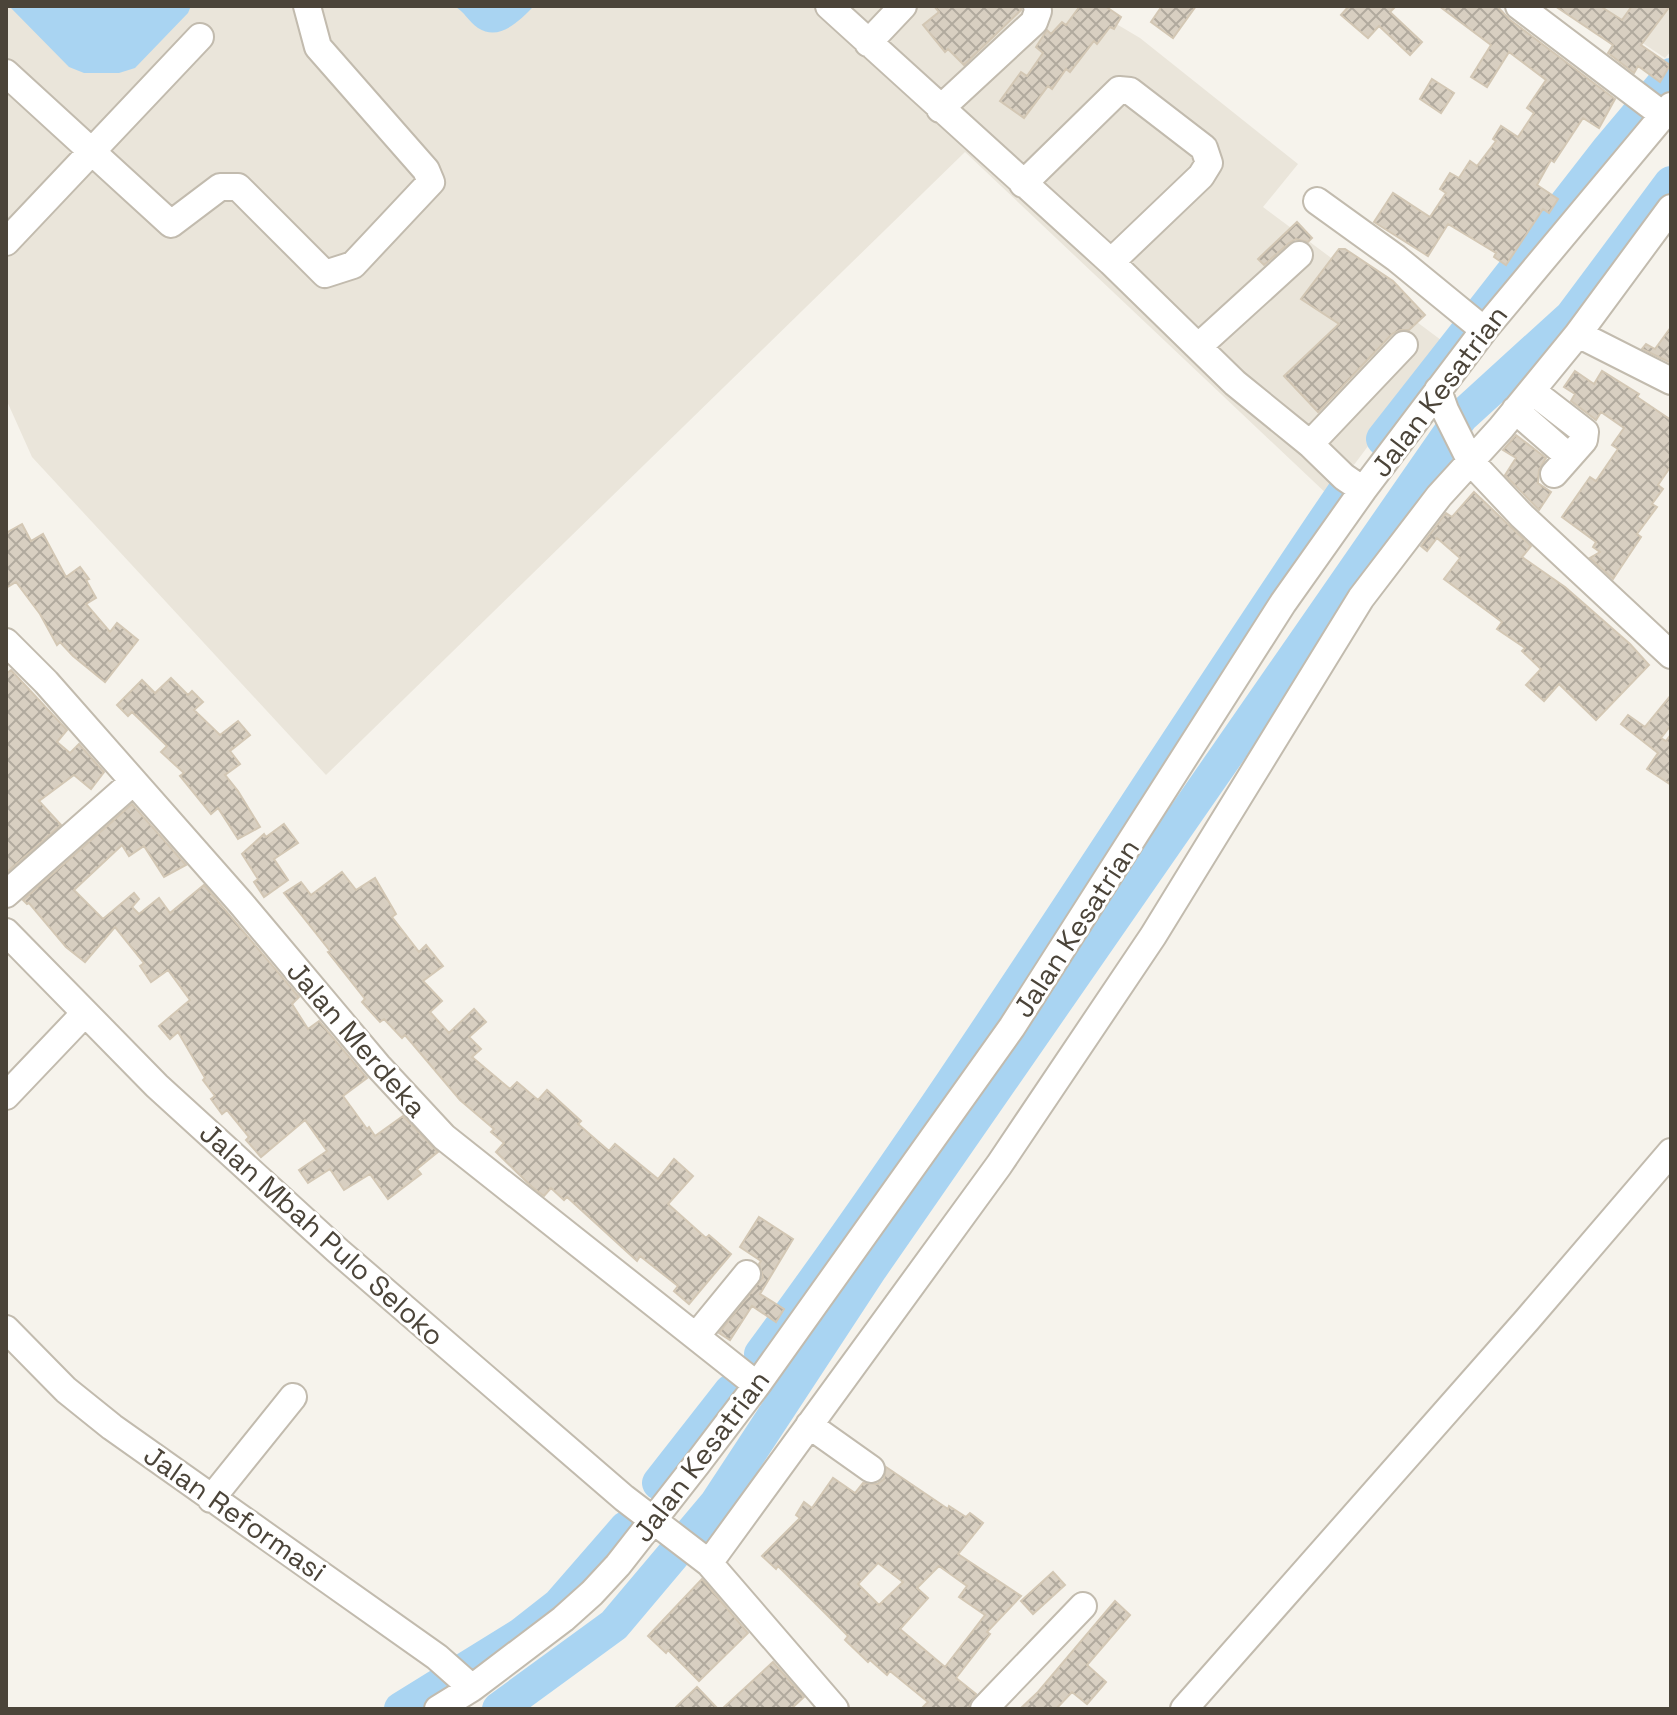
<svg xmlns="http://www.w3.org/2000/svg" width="1677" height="1715" viewBox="0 0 1677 1715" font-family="'Space Grotesk',sans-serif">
  <defs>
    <pattern id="building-cross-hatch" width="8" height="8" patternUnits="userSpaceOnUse" patternTransform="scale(2)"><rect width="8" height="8" fill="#d8cfc1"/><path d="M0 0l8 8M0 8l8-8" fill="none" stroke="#b1aa9e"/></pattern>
  </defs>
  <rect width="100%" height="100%" fill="#f6f3ec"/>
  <path fill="#eae5da" d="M6,6H1075L1113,22L1140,38L1298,164L1263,207L1445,343L1330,497L965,152L326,775L32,457L6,399Z
    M1587,6H1671V51L1665,58Z"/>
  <path fill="#a9d4f2" d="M9,6H191L188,13L135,68L119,73H84L69,67Z
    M454,6H534C520,20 500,42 478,28C469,22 464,11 454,6Z"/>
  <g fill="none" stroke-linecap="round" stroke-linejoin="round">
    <path stroke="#a9d4f2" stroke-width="34" d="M1478,317L1608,150L1671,75
      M1383,439L1470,328
      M761,1354C967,1075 1149,778 1344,492
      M659,1483L731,1391
      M401,1709L522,1634L559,1605L626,1528
      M499,1709L614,1625L716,1504L871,1268L1461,417L1572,316L1671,183"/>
  </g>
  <path fill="url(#building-cross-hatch)" stroke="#d3c7b4" stroke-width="2" fill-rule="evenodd" d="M934,6H1021V10L964,65L948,49L945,52L923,25L939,12Z
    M1080,6H1105L1121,17L1114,29L1110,27L1097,44L1094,41L1070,72L1066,69L1052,89L1048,86L1024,118L1000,101L1021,72L1027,76L1043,53L1036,47L1047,30L1051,34L1062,22L1066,25Z
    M1162,6H1196L1173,38L1151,22Z
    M1349,6H1396L1390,12L1422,42L1410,55L1379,26L1368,38L1341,15Z
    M1439,6H1497L1509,19L1615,99L1599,128L1583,118L1554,162L1551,160L1537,185L1558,199L1549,213L1543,209L1506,265L1494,257L1496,253L1448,224L1428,256L1374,222L1393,193L1430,217L1446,193L1440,189L1450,173L1459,178L1470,161L1477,166L1496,141L1493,139L1501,126L1518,137L1534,113L1527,108L1546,80L1509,52L1487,87L1471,77L1491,45Z
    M1555,6H1600L1622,20L1632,6H1670L1641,45L1670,65L1660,82L1638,66L1634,73L1608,53L1613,45Z
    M1432,79L1454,93L1441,113L1420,99Z
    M1297,222L1312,238L1308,242L1296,239L1289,243L1264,265L1258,259Z
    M1339,249H1345L1393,281L1425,315L1409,330H1400L1392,334L1318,412L1284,376L1339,324L1301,299Z
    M1671,327V363L1642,349L1646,344L1655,349Z
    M1575,371L1594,384L1602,371L1639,394L1637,397L1671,420V466L1658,485L1663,489L1652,504L1657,507L1637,534L1641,537L1613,579L1590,558L1600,552L1593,547L1596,542L1562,517L1590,477L1596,481L1609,462L1618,449L1612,445L1624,428L1601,412L1596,420L1571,401L1575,394L1564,387Z
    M1516,435L1546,458L1539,470L1538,483L1551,492L1539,510L1505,475L1516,458L1503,450Z
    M1474,492L1531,546L1522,557L1565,587L1630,644L1649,665L1596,720L1559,684L1544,701L1526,685L1541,669L1522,651L1525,648L1497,629L1502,622L1444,579L1460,558L1437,538L1427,551L1421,546L1446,513L1452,517Z
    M22,524L31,541L43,534L66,577L80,567L89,579L86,580L96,598L86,604L110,632L117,623L138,640L105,682L73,656L60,642L57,645L40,614L16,582L6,588V533Z
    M11,670L67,730L57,742L70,753L79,744L104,772L91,789L74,775L39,801L61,825L6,873V674Z
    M171,678L188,695L192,691L203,702L194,710L220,735L238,721L250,735L230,751L240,764L225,775L238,791L260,827L238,839L218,808L211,814L180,776L184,773L161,752L167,746L132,712L128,716L117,705L142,680L155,693Z
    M1671,695V725L1661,738L1666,741L1671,734V785L1647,769L1658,753L1621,724L1628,715L1645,727Z
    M132,804L186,865L164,877L144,846L129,856L122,845L74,890L103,919L134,893L139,899L132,907L139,914L159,898L170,913L204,885L299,997L292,1004L308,1029L319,1021L367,1078L343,1096L367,1129L369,1127L375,1136L403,1116L438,1152L417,1169L421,1174L388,1199L370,1174L344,1190L330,1169L308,1183L299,1170L327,1151L305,1120L261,1157L246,1140L249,1137L227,1110L222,1114L211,1099L215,1096L203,1080L205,1078L178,1032L170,1039L159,1026L190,1000L168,970L151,982L140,966L144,963L115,927L85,962L66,947L29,903L27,904L23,900Z
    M284,824L298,843L274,859L288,880L264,897L254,882L258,879L242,854L264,834L266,837Z
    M342,872L356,890L375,878L396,914L392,917L419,952L426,945L443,966L423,981L442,1001L430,1012L449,1033L474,1009L486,1022L469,1037L481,1049L472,1057L510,1089L517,1082L538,1100L547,1090L581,1121L578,1124L609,1151L615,1144L658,1179L674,1159L693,1176L668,1204L706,1238L709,1235L731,1254L689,1304L674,1291L678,1286L640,1256L637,1261L567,1197L564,1200L551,1188L544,1196L532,1187L496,1152L504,1143L491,1132L494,1129L460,1100L405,1035L402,1038L384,1019L380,1022L362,1002L365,999L328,952L330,951L284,893L301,882L311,895Z
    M759,1217L793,1239L760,1294L784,1309L776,1322L752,1306L730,1340L719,1333L763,1277L759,1264L761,1261L740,1247Z
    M886,1467L948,1509L949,1506L966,1517L970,1513L983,1523L958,1554L1021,1596L987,1632L990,1634L956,1678L976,1694L968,1709H921L928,1702L890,1671L887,1675L870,1660L868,1662L845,1640L848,1636L778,1566L776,1569L762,1556L800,1518L796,1515L804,1502L812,1508L833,1478L855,1493L863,1483L877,1484L884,1479ZM878,1563L903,1582L879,1605L858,1584ZM939,1566L967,1586L959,1597L985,1615L945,1667L900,1629L928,1598L917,1588Z
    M1053,1572L1065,1585L1033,1614L1021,1601Z
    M702,1579L748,1633L699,1681L668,1650L666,1653L648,1636Z
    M1115,1601L1130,1615L1087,1665L1106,1682L1087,1704L1072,1692L1056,1709H1020L1038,1692Z
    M773,1662L804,1697L791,1709H722Z
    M697,1687L718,1709H674Z"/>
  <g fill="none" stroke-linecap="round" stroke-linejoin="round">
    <g stroke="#c2bbae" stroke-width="30">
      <path id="minor" d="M829,6L1111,262L1235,383L1310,444L1344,477L1363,490
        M1519,6L1663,115
        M868,43L903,6
        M6,73L171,224L220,187H238L325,274L353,265L431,182L426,170L318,47L307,6
        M940,109L1034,22L1038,11L1037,6
        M1023,184L1119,90L1130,91L1204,148L1209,163L1201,176L1111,262
        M1317,201L1396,258L1484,330
        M6,242L200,37
        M1578,334L1671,381
        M1199,346L1299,255
        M1438,390L1445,410L1471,462L1522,516L1671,655
        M1532,391L1585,432L1584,440L1554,474
        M1515,410L1569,457
        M1310,444L1404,345
        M6,642L46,682L240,902L378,1066L444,1137L757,1385
        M6,894L133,782
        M6,932L157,1086L338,1251L624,1498L709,1563L835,1709
        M6,1096L85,1013
        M6,1329L66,1390L112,1427L437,1657L472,1688
        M697,1335L747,1274
        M809,1425L871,1469
        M211,1499L293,1397
        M709,1563L999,1165L1153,936L1361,598L1439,496L1501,428L1578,334L1671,208
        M438,1709L472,1688L563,1619L592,1593L618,1565L697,1464L757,1385L1012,1027L1283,603L1363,490L1484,330L1671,106
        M984,1709L1083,1606
        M1184,1709L1527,1320L1671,1152"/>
    </g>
    <use href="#minor" stroke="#fff" stroke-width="26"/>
  </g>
  <g text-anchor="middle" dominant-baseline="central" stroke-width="6" stroke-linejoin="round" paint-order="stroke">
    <g font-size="28" fill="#4b4439" stroke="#fff">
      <text transform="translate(1439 391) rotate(-53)">Jalan Kesatrian</text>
      <text transform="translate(1076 928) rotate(-57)">Jalan Kesatrian</text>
      <text transform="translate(357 1039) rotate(49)">Jalan Merdeka</text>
      <text transform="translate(322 1234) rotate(42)">Jalan Mbah Pulo Seloko</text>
      <text transform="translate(701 1456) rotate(-53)">Jalan Kesatrian</text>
      <text transform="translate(235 1513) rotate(35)">Jalan Reformasi</text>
    </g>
  </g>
  <rect width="1677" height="1715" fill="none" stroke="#4b4439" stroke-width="16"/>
</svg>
